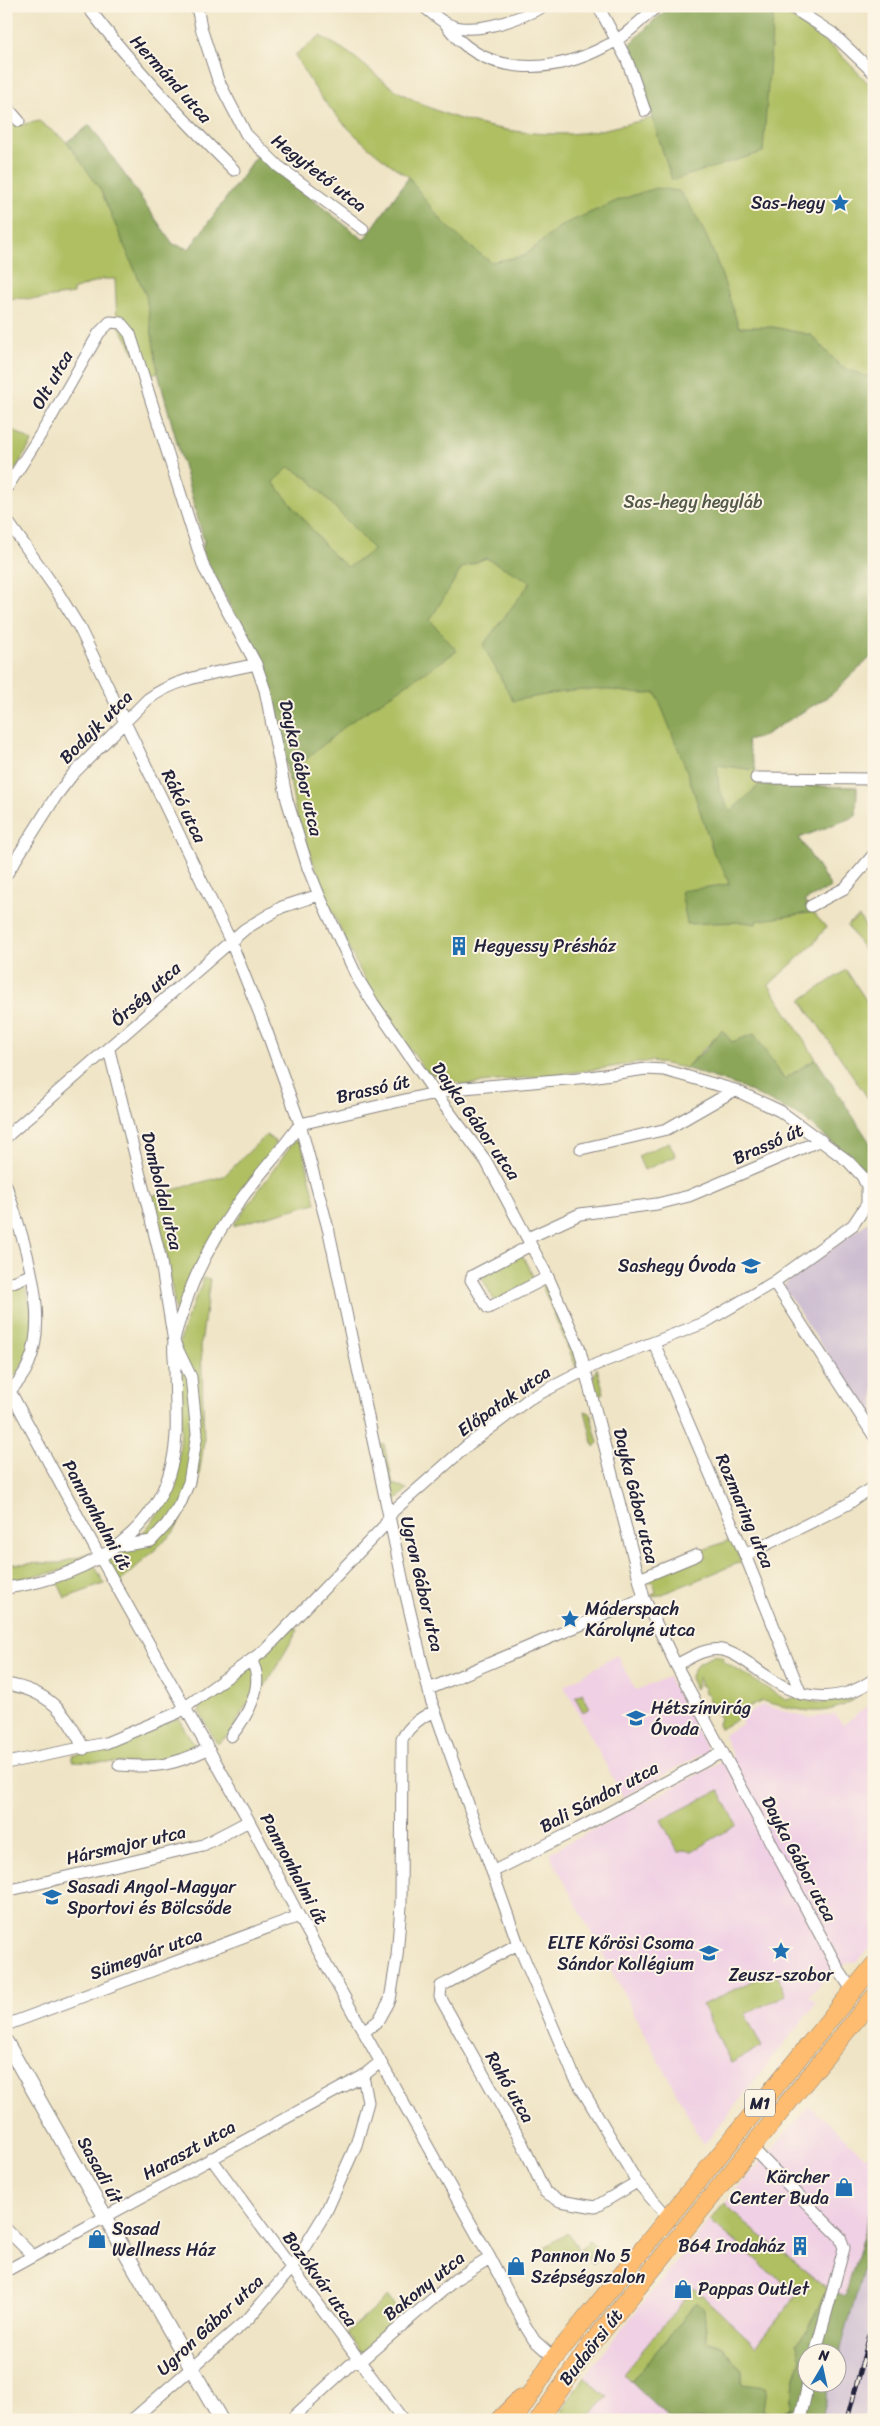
<svg xmlns="http://www.w3.org/2000/svg" width="880" height="2426" viewBox="0 0 880 2426" font-family="Sriracha,sans-serif">
  <rect width="100%" height="100%" fill="#fcf5e5"/>
  <filter id="ink" filterUnits="userSpaceOnUse"><feTurbulence type="fractalNoise" baseFrequency=".02" numOctaves="2"/><feDisplacementMap in="SourceGraphic" scale="10" xChannelSelector="R" yChannelSelector="G"/><feConvolveMatrix kernelMatrix="1 2 1 2 8 2 1 2 1" color-interpolation-filters="sRGB"/></filter>
  <filter id="wash" filterUnits="userSpaceOnUse"><feTurbulence type="fractalNoise" baseFrequency=".0096" numOctaves="4" result="noise"/><feDisplacementMap in="SourceGraphic" scale="20" xChannelSelector="R" yChannelSelector="G"/><feGaussianBlur stdDeviation="1.12" result="paint"/><feColorMatrix in="noise" values="0 0 0 0 0 0 0 0 0 0 0 0 0 0 0 0 0 1.4 0 .05"/><feComposite in="paint" operator="in"/></filter>
  <g filter="url(#wash)">
    <rect width="100%" height="100%" fill="#efe4c5"/>
    <path fill="#f0d0e4" d="M617,1655L636,1691L668,1677L708,1751L623,1797L564,1686Z
      M874,1701V1945L857,1961L848,1963L828,1975L809,1996L816,2003L704,2145L549,1853L733,1756L723,1735L743,1724L740,1718L763,1705L809,1718L835,1714L843,1725Z
      M809,2106L866,2157L874,2141V2199L844,2296L797,2295L756,2346L694,2288L623,2374L667,2416L663,2420H586L607,2397L584,2376L710,2220Z"/>
    <path fill="#cebed1" d="M874,1218V1426L784,1288L785,1284Z
      M874,2232V2420H820L830,2384H838V2359Z"/>
    <path fill="#afbf62" stroke="#68704e" d="M671,6H775L836,50L874,89V654L832,694L761,737L747,741L759,785L857,787L856,816L799,838L831,887L803,901L826,927L814,943L769,985L816,1059L784,1079L754,1034L732,1043L722,1031L685,1068L651,1061L585,1071L464,1085L426,1072L376,999L355,961L327,900L296,814L276,705L267,677L202,552L204,541L158,373L147,375L117,322L115,279H103L73,290V294L38,299L6,298V125L11,121L15,126L39,121L67,142L90,125L173,244L189,249L257,156L364,240L409,177C361,146 321,106 295,55L320,36C330,42 341,47 350,54C367,66 383,83 401,93C447,120 504,134 558,134C589,135 621,125 652,118L629,46L650,24Z
      M6,425L32,442L6,484Z
      M859,917L874,939V965L847,925Z
      M846,970L874,1012V1107L801,1000Z
      M266,1135L275,1141V1145L176,1313L166,1251L151,1196L224,1176Z
      M294,1141L301,1142L316,1203L233,1226Z
      M669,1142L676,1156L644,1170L638,1156Z
      M521,1253L535,1280L495,1302L480,1274Z
      M204,1278L210,1279L201,1344L204,1441L197,1490L173,1533L119,1583L107,1562C164,1524 182,1483 181,1416C180,1395 177,1372 179,1351C181,1326 195,1301 204,1278Z
      M541,1283L545,1284L561,1315L578,1360L576,1367Z
      M21,1284L25,1286L27,1292C38,1337 35,1351 6,1387V1287Z
      M597,1368L604,1393L596,1396L592,1381Z
      M585,1411L590,1413L598,1443L594,1447Z
      M384,1444L393,1484L407,1489L396,1501L390,1497L379,1445Z
      M733,1539L741,1562L660,1595L651,1596L656,1592L653,1581L646,1583V1581L694,1553Z
      M89,1553L92,1557L57,1572L6,1581V1564L60,1563Z
      M95,1566L104,1584L65,1598L57,1581Z
      M294,1627L298,1630L264,1688L247,1704L230,1734L217,1744L199,1711L201,1700Z
      M715,1655L723,1657V1661L786,1700L794,1698L821,1703L855,1699C823,1720 795,1709 762,1701L739,1713L736,1720L720,1729L718,1724L720,1718L715,1712L712,1702L709,1701L708,1694H705L704,1687L700,1685L699,1677L695,1689L690,1678L697,1664Z
      M582,1693L590,1708L583,1712L575,1697Z
      M178,1718L198,1751L152,1764L72,1761V1756L114,1744Z
      M719,1790L737,1825L692,1851L682,1850L678,1852L661,1820Z
      M775,1970L786,1995L745,2014L762,2047L731,2063L702,2005Z
      M725,2203L746,2224L827,2288L808,2330L797,2343L801,2358L794,2381L791,2408L774,2415L763,2410L742,2384V2371L723,2347L707,2341L704,2309L697,2302L631,2382L623,2374L694,2288L756,2346L797,2295L710,2220Z
      M568,2233L578,2248L552,2264L543,2248Z
      M590,2241L601,2258L592,2264L580,2248Z
      M388,2297L399,2312L404,2308L406,2317L365,2351L360,2352L346,2333Z
      M584,2376L607,2397L586,2420H556Z"/>
    <path fill="#8ba658" stroke="#56644a" fill-rule="evenodd" d="M671,6H774L763,152L672,180L629,46L650,24Z
      M90,125L173,244L189,249L257,156L364,240L409,177C436,217 452,234 491,262L524,256L562,225L619,200L656,188L679,191C710,229 723,281 739,327H773L811,335L841,367L874,379V654L832,694L761,737L747,741L756,770L717,765L719,790L730,812L759,785L857,787L856,816L799,838L831,887L804,901L815,912L756,921V924L742,922L687,924L681,891L729,884L724,870L714,854L687,771L656,693C640,696 625,691 610,690C577,688 545,695 513,701L483,645L531,582L486,558L462,568L430,620L457,651L349,723L298,766L297,778L289,781L276,705L267,677L202,552L204,541L158,373L146,296L100,189L67,142ZM289,467L308,478L374,550L348,567L333,555L273,482Z
      M722,1030L732,1042L754,1034L784,1079L816,1059L874,1149V1183L869,1185L863,1168L803,1118L744,1088L685,1068L705,1050Z
      M874,2199V2232L838,2359V2354H808V2384H830L820,2420H671L631,2382L697,2302L704,2309L707,2341L723,2347L742,2371V2384L766,2387L763,2410L775,2415L791,2408L794,2381L801,2359L796,2343L808,2330L827,2288L845,2296Z"/>
  </g>
  <g filter="url(#ink)">
    <g fill="none" stroke-linecap="round" stroke-linejoin="round">
      <g stroke="#888380" stroke-width="13">
        <path id="minor" d="M87,6C132,65 181,118 234,170
          M197,6L201,28L218,80L246,134L278,166L363,229
          M423,6C433,14 443,24 456,27C484,33 520,18 545,6
          M598,6L627,60L645,111
          M790,6L832,33L874,73
          M445,23C482,78 552,75 606,46C625,37 641,20 657,6
          M6,106L19,121
          M6,489L49,421L99,333L110,322L121,323L130,334L204,568L256,664L265,690L287,800L308,868L319,895L358,979L373,1003L435,1093L486,1161L548,1277L579,1347L644,1598L676,1665L840,1972L852,1990
          M6,519L55,588L79,627L231,942L267,1032L300,1124L329,1232L404,1587L431,1700L518,1944L574,2076L637,2182L667,2216
          M756,778L874,779
          M6,875L56,796L73,774L148,699C179,676 219,673 256,664
          M811,906L845,888L874,854
          M109,1050L160,1256L174,1342L191,1377L197,1434L189,1482L180,1504L167,1524L151,1541L119,1546
          M6,1137L245,929L282,907L319,895
          M581,1149L667,1129L735,1090
          M6,1185C24,1244 65,1347 6,1394
          M528,1238L580,1214L657,1204L689,1196L821,1140
          M531,1245L472,1276L471,1280L488,1308L548,1277
          M774,1282L874,1436
          M6,1285L30,1275
          M654,1343L745,1555L801,1694
          M10,1391L100,1557L249,1821L299,1916L490,2258L526,2327L534,2340L554,2358
          M745,1555L848,1504L874,1486
          M639,1579L697,1555
          M6,1588C91,1576 171,1530 176,1435C177,1413 175,1390 175,1367C174,1359 173,1349 174,1341C176,1329 181,1316 185,1305C197,1267 218,1231 242,1198C260,1173 282,1150 300,1124L435,1093L464,1088L590,1077L646,1069L664,1070L735,1090L780,1111L848,1161L862,1176L867,1186V1204L853,1225L774,1282L704,1323L597,1364L529,1399L468,1445L393,1511L384,1526L265,1650L177,1713L106,1743L6,1763
          M676,1665C690,1658 705,1647 722,1650C739,1654 754,1668 768,1677C802,1701 840,1704 874,1679
          M6,1684C49,1691 66,1712 84,1749
          M429,1689L644,1598
          M231,1736C246,1718 267,1684 251,1661
          M119,1765C158,1768 173,1765 208,1749
          M492,1872L578,1829L722,1752
          M6,1891L203,1845L249,1821
          M518,1944L447,1983L441,1986L440,1997L523,2145L545,2192L560,2201L595,2207L637,2182
          M6,2025L299,1916
          M364,2032L379,2020L390,2000L397,1956L401,1906L402,1739C410,1725 420,1717 435,1711
          M751,2147L840,2237L844,2248L815,2354
          M211,2158L403,2420
          M6,2229L33,2256
          M6,2271L363,2076
          M132,2420L249,2318L291,2269L326,2212L356,2145L368,2102L363,2076L379,2063
          M290,2420L351,2364L365,2357L456,2279L490,2258
          M800,2420L808,2384"/>
      </g>
      <g stroke="#888380" stroke-width="16">
        <path id="tertiary" d="M6,2042L221,2420"/>
      </g>
      <g stroke="#888380" stroke-width="19">
        <path id="primary" d="M499,2420L520,2399
          M514,2420L554,2358L874,1965
          M539,2420L589,2347L874,1997"/>
      </g>
      <use href="#minor" stroke="#fff" stroke-width="11"/>
      <use href="#tertiary" stroke="#fff" stroke-width="14"/>
      <use href="#primary" stroke="#fdbc6f" stroke-width="18"/>
      <g stroke="#22223b" stroke-width="5">
        <path id="rail" d="M847,2420L874,2320"/>
      </g>
      <use href="#rail" stroke="#fcf5e5" stroke-width="3" stroke-dasharray="9" stroke-linecap="butt"/>
    </g>
  </g>
  <defs>
    <g id="sight-bare" transform="scale(1.5)"><path d="M0-6L1.8-2.2L6-1.7L2.9 1.2L3.7 5.4L0 3.3L-3.7 5.4L-2.9 1.2L-6-1.7L-1.8-2.2Z" fill="#1f6fb2" stroke="#fcf5e5" stroke-width="2.5" paint-order="stroke"/></g>
    <g id="building-bare" transform="scale(1.5)"><path d="M-4-6H4V6H1V3H-1V6H-4ZM-2.5-4.3h1.7v1.8h-1.7ZM.8-4.3h1.7v1.8H.8ZM-2.5-1h1.7V.8h-1.7ZM.8-1h1.7V.8H.8Z" fill="#1f6fb2" stroke="#fcf5e5" stroke-width="2.5" paint-order="stroke"/></g>
    <g id="school-bare" transform="scale(1.5)"><path d="M0-5L7-2L0 1L-7-2ZM-4 1L0 2.5L4 1V4Q0 6-4 4Z" fill="#1f6fb2" stroke="#fcf5e5" stroke-width="2.5" paint-order="stroke"/></g>
    <g id="university-bare" transform="scale(1.5)"><path d="M0-5L7-2L0 1L-7-2ZM-4 1L0 2.5L4 1V4Q0 6-4 4Z" fill="#1f6fb2" stroke="#fcf5e5" stroke-width="2.5" paint-order="stroke"/></g>
    <g id="shop-bare" transform="scale(1.5)"><path d="M-5-2.5h2.3a2.7 3.5 0 0 1 5.4 0H5L5.5 6h-11ZM-1.5-2.5h3a1.5 2.3 0 0 0-3 0Z" fill="#1f6fb2" stroke="#fcf5e5" stroke-width="2.5" paint-order="stroke"/></g>
  </defs>
  <g fill-rule="evenodd">
    <use href="#sight-bare" x="840" y="203"/>
    <use href="#building-bare" x="459" y="946"/>
    <use href="#school-bare" x="751" y="1266"/>
    <use href="#sight-bare" x="570" y="1619"/>
    <use href="#school-bare" x="636" y="1718"/>
    <use href="#school-bare" x="52" y="1897"/>
    <use href="#sight-bare" x="781" y="1951"/>
    <use href="#university-bare" x="709" y="1953"/>
    <use href="#shop-bare" x="844" y="2187"/>
    <use href="#shop-bare" x="97" y="2239"/>
    <use href="#building-bare" x="800" y="2246"/>
    <use href="#shop-bare" x="516" y="2266"/>
    <use href="#shop-bare" x="683" y="2289"/>
  </g>
  <g text-anchor="middle" dominant-baseline="central" stroke-width="4" stroke-linejoin="round" paint-order="stroke">
    <rect fill="#fcf5e5" stroke="#63616e" stroke-width="1" x="745" y="2089.5" width="30" height="27" rx="4"/>
    <g font-size="16" font-weight="bold" fill="#22223b">
      <text x="760" y="2103">M1</text>
    </g>
    <g font-size="18" fill="#22223b" stroke="#fcf5e5">
      <text transform="translate(171 79) rotate(48)">Hermánd utca</text>
      <text transform="translate(319 173) rotate(38)">Hegytető utca</text>
      <text transform="translate(52 380) rotate(-60)">Olt utca</text>
      <text transform="translate(96 727) rotate(-45)">Bodajk utca</text>
      <text transform="translate(301 768) rotate(77)">Dayka Gábor utca</text>
      <text transform="translate(184 806) rotate(64)">Rákó utca</text>
      <text transform="translate(146 994) rotate(-42)">Őrség utca</text>
      <text transform="translate(373 1089) rotate(-13)">Brassó út</text>
      <text transform="translate(476 1121) rotate(55)">Dayka Gábor utca</text>
      <text transform="translate(768 1144) rotate(-24)">Brassó út</text>
      <text transform="translate(162 1191) rotate(76)">Domboldal utca</text>
      <text transform="translate(504 1401) rotate(-35)">Előpatak utca</text>
      <text transform="translate(636 1496) rotate(76)">Dayka Gábor utca</text>
      <text transform="translate(745 1511) rotate(67)">Rozmaring utca</text>
      <text transform="translate(97 1515) rotate(61)">Pannonhalmi út</text>
      <text transform="translate(422 1584) rotate(77)">Ugron Gábor utca</text>
      <text transform="translate(599 1797) rotate(-28)">Bali Sándor utca</text>
      <text transform="translate(126 1845) rotate(-13)">Hársmajor utca</text>
      <text transform="translate(799 1859) rotate(62)">Dayka Gábor utca</text>
      <text transform="translate(294 1869) rotate(62)">Pannonhalmi út</text>
      <text transform="translate(146 1954) rotate(-20)">Sümegvár utca</text>
      <text transform="translate(510 2087) rotate(60)">Rahó utca</text>
      <text transform="translate(189 2150) rotate(-29)">Haraszt utca</text>
      <text transform="translate(100 2170) rotate(61)">Sasadi út</text>
      <text transform="translate(320 2279) rotate(54)">Bozókvár utca</text>
      <text transform="translate(424 2286) rotate(-39)">Bakony utca</text>
      <text transform="translate(210 2325) rotate(-43)">Ugron Gábor utca</text>
      <text transform="translate(591 2347) rotate(-52)">Budaörsi út</text>
    </g>
    <g font-size="18" fill="#22223b" stroke="#fcf5e5" text-anchor="start">
      <text x="825" y="203" text-anchor="end">Sas-hegy</text>
      <text x="474" y="946">Hegyessy Présház</text>
      <text x="736" y="1266" text-anchor="end">Sashegy Óvoda</text>
      <text x="585" y="1609">Máderspach<tspan x="585" dy="21">Károlyné utca</tspan></text>
      <text x="651" y="1708">Hétszínvirág<tspan x="651" dy="21">Óvoda</tspan></text>
      <text x="67" y="1887">Sasadi Angol-Magyar<tspan x="67" dy="21">Sportovi és Bölcsőde</tspan></text>
      <text x="694" y="1943" text-anchor="end">ELTE Kőrösi Csoma<tspan x="694" dy="21">Sándor Kollégium</tspan></text>
      <text x="781" y="1975" text-anchor="middle">Zeusz-szobor</text>
      <text x="829" y="2177" text-anchor="end">Kärcher<tspan x="829" dy="21">Center Buda</tspan></text>
      <text x="112" y="2229">Sasad<tspan x="112" dy="21">Wellness Ház</tspan></text>
      <text x="785" y="2246" text-anchor="end">B64 Irodaház</text>
      <text x="531" y="2256">Pannon No 5<tspan x="531" dy="21">Szépségszalon</tspan></text>
      <text x="698" y="2289">Pappas Outlet</text>
    </g>
    <g font-size="18" fill="#535949" stroke="#fcf5e5">
      <text x="693" y="502">Sas-hegy hegyláb</text>
    </g>
  </g>
  <rect width="880" height="2426" fill="none" stroke="#fcf5e5" stroke-width="25"/>
  <g transform="translate(822 2368) rotate(9)"><circle r="24" fill="#fcf5e5" stroke="#a5a1a1"/>
  <path d="M0-4L9 19L0 12L-9 19Z" fill="#1f6fb2"/>
  <text y="-8" font-size="14" font-weight="bold" text-anchor="middle" fill="#22223b">N</text>
  </g>
</svg>
